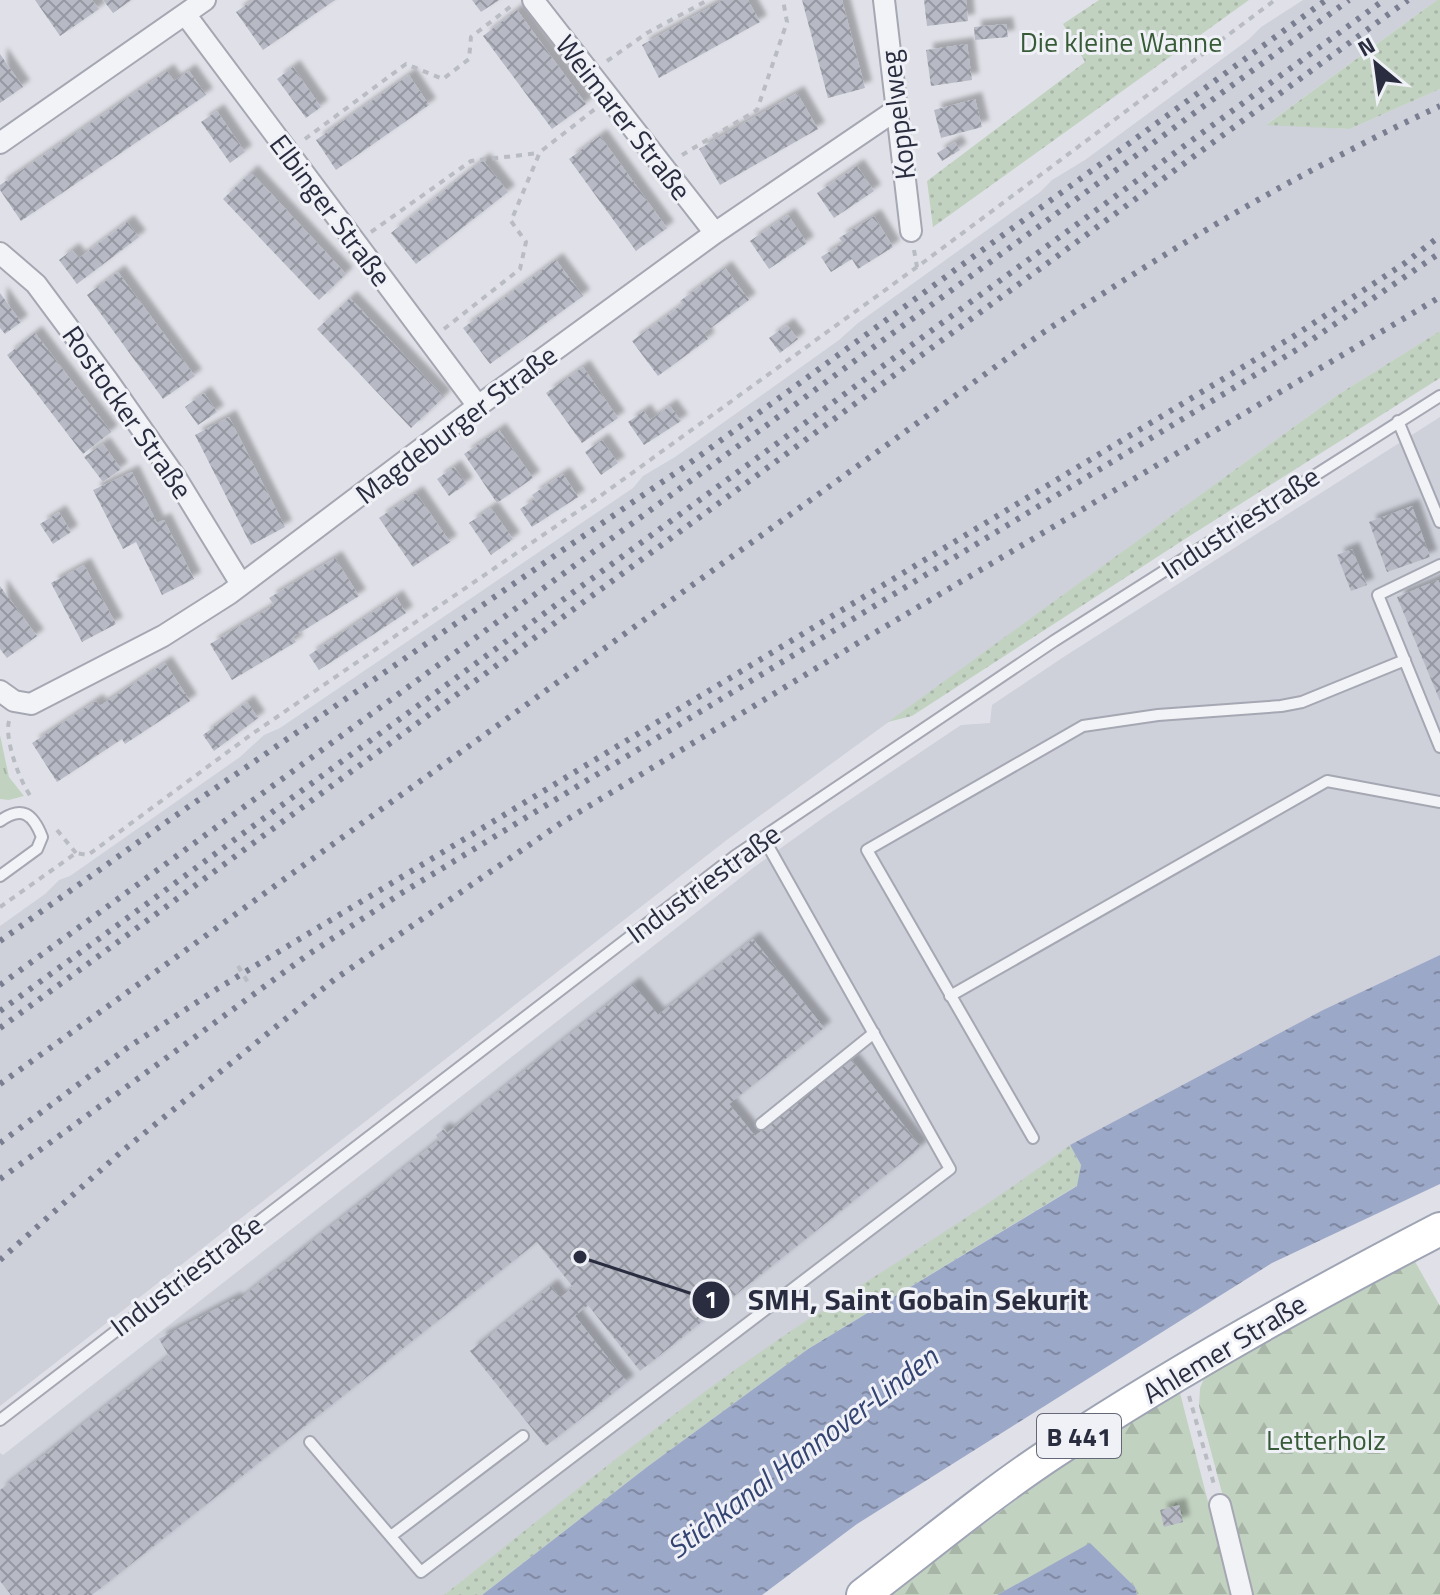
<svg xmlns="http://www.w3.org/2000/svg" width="1440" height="1595" viewBox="0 0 1440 1595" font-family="'Titillium Web',sans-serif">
  <defs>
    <pattern id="grass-dots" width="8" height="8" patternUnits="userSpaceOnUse" patternTransform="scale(2)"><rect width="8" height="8" fill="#c2d2c1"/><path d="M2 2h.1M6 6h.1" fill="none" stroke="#a7b5a7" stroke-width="1.8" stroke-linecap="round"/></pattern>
    <pattern id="forest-firs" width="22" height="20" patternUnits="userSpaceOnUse" patternTransform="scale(2)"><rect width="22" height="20" fill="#c2d2c1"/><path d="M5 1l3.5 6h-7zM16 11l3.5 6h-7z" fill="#a7b5a7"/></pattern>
    <pattern id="park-tufts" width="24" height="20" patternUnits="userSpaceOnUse" patternTransform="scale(2)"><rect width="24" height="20" fill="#c2d2c1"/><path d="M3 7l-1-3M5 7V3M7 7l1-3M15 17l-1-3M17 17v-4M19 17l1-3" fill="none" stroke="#a7b5a7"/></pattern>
    <pattern id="water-ripples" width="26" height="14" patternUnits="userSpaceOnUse" patternTransform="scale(2)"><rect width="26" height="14" fill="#9ca8c7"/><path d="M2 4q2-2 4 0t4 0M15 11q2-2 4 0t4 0" fill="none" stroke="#7f89a3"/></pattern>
    <pattern id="building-cross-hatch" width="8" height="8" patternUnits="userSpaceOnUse" patternTransform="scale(2)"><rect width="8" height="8" fill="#b7bac5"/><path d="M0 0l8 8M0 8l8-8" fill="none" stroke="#9598a1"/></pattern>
    <filter id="shadow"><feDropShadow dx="7" dy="-7" stdDeviation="2" flood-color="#0004"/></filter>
  </defs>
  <rect width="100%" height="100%" fill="#e0e1e8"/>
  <path fill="#ced0da" d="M1303,0H1437L1267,124L1350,129L1440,89V331L1339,394L728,839L0,1406V926L45,894L59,880L70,876L240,757L264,735L280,728L633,488L643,476L675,457L839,340L858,323L1040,192L1052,180L1085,160L1248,40L1261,27Z
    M1440,417V955L1323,1010L1070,1145L1029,1177L622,1455L444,1595H0V1453L3,1455L753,868L827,815L961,725L990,723L992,705L1062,658Z"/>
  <path fill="url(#grass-dots)" d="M1099,0H1249L933,227L927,181L1085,62L1063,24Z
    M1437,0H1440V89L1350,129L1266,125Z
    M1440,331V378L1185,539L912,716L888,722L1339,394Z
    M1070,1145L1081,1165L1078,1185L808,1349L647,1467L482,1595H444C555,1507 665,1417 782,1337C878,1272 978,1215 1070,1145Z"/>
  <path fill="url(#forest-firs)" d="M1413,1258L1440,1306V1595H1249L1199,1406L1200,1388L1208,1369Z
    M1179,1389L1232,1595H1137L1135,1587L1090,1544L997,1595H889L1063,1465Z"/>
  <path fill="url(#park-tufts)" d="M0,735L9,777L24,796L9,800L0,799Z"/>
  <path fill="url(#water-ripples)" d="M1440,955V1184L1272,1263L857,1524L762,1595H482L647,1467L808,1349L1077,1186L1081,1165L1070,1145L1323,1010Z
    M1090,1543L1135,1587L1137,1595H997Z"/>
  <path fill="url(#building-cross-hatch)" filter="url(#shadow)" d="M35,0H92L99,9L60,36Z
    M103,0H131L113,13Z
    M253,0H335L263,50L236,12Z
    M472,0H499L481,12Z
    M723,0H748L760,22L659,78L642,45Z
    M802,0H842L865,88L828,98Z
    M924,0H966L968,21L927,26Z
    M517,10L586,104L552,129L483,36Z
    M1006,24L1008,37L975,40L974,27Z
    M967,44L972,80L931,86L926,50Z
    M0,54L23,87L0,103Z
    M293,67L321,107L306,118L277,79Z
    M167,71L174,81L189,71L206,95L21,221L0,190V185Z
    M409,75L429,105L336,170L316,140Z
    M797,93L818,129L720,185L699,149Z
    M975,99L982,127L941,138L934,110Z
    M217,111L245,152L230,163L201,122Z
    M600,136L667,228L636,251L569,159Z
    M955,142L960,150L942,161L937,153Z
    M483,160L508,192L416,264L391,233Z
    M857,166L874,191L834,218L817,193Z
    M251,172L346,274L319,300L223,199Z
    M788,215L807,243L769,269L750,241Z
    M874,216L893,247L858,269L852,259L831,272L821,257L843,243L839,238Z
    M127,222L139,237L77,284L59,260L72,250L79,258Z
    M556,260L583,296L490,364L463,328Z
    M725,268L749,300L704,333L708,339L658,376L632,341L683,304L680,301Z
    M118,272L195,376L163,399L87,295Z
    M0,293L21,322L5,334L0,328Z
    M350,298L444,397L411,428L317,329Z
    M787,325L798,339L780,353L769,338Z
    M35,333L111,432L83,454L7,355Z
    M583,367L618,418L582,443L546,393Z
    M204,393L217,412L198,425L185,407Z
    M670,406L681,421L644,445L628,422L644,411L650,420Z
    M229,417L285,527L251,545L195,435Z
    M499,430L533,478L497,503L464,454Z
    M602,440L618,463L601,475L585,452Z
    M103,444L121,469L103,482L84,457Z
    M454,467L466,484L449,496L437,479Z
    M132,472L157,523L164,520L194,579L162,595L136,542L123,549L93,490Z
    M563,474L578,497L532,527L520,509L535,499L532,495Z
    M416,493L450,542L413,567L379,518Z
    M1412,506L1430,557L1387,572L1369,522Z
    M491,508L513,539L491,555L469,523Z
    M59,512L71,532L53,544L40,524Z
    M1352,549L1367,585L1351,591L1337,555Z
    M335,558L359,596L293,637L296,642L232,680L210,644L274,605L269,598Z
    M84,565L116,624L82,642L51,583Z
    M1438,580L1440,584V701L1397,597Z
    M0,586L37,636L7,658L0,649Z
    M396,597L406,613L319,670L309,655Z
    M165,663L190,701L125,744L122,739L57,782L32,743L96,701L100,706Z
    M247,702L258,718L214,751L203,735Z
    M753,939L824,1028L729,1104L755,1136L851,1059L921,1147L640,1371L588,1305L575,1316L627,1382L546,1446L470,1351L551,1286L560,1298L573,1287L537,1242L92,1595H11L0,1581V1490L169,1356L159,1339L234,1299L236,1302L439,1140L436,1135L444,1129L447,1133L633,984L658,1015Z
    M1179,1505L1183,1522L1164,1527L1160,1510Z"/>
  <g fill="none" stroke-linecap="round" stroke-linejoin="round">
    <g stroke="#a5a7b2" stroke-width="14">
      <path id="lane" d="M1398,421L1440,522
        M1440,565L1378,595L1440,747
        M0,821C22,805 33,814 42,837L37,849L0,876
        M950,996L1327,781L1440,802
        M761,1124L874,1033
        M1033,1138L867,850L1083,726L1158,715L1281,706L1302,702L1405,660
        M0,1420L735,856L1054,641L1440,396
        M310,1442L421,1572L950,1169L763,837
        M391,1536L523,1436"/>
    </g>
    <g stroke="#a5a7b2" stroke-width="24">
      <path id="street" d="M533,0L715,233
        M884,0L911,231
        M185,14L478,406
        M0,143L205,0
        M0,253L36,284L108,381L176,478L241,584
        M0,691L14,701L31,704L163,636L229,594L478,406L715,233L896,110
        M1220,1505L1242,1595"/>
    </g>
    <g stroke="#9fa4b4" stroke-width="36">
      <path id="primary" d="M863,1595C925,1548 987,1496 1052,1453C1177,1370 1307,1298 1440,1229"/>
    </g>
    <path stroke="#babcc3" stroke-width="4" stroke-dasharray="6 6" stroke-linecap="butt" d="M607,61L647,33L708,0
      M305,139L406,64L443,79L469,59L471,37L514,4
      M682,155L757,110L787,22L783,0
      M371,232L471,161L539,153
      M914,250L917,267
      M444,329L520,269L526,242L511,221L540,152L595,109
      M9,721C4,739 20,783 32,798
      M57,830L76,853
      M0,907L76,853L88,855L252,734L603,494L917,267L1275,0
      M238,966L249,984
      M1189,1396L1215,1488"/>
    <use href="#lane" stroke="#f2f3f7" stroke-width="10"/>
    <use href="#street" stroke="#f2f3f7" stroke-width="20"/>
    <use href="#primary" stroke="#fff" stroke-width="32"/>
    <path stroke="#7a7e91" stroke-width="6" stroke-dasharray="4 8" stroke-linecap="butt" d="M0,941L172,818L687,465L1326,0
      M0,985L1349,0
      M0,1011L1384,0
      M0,1028L1408,0
      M0,1084L1038,336C1167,250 1300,171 1440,106
      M0,1143L127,1048L217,989L1294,336L1405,263L1440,236
      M0,1179L309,954L400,894L1301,347L1440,253
      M0,1260L121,1152L335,979L561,823L866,638L1440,297"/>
  </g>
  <g text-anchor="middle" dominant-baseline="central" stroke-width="6" stroke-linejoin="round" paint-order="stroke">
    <rect fill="#eff1f6" stroke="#646876" stroke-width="2" x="1037" y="1414" width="84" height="44" rx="6"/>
    <g font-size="26" font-weight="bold" fill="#292d3f">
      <text x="1079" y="1436">B 441</text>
    </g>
    <g font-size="28" fill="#375a37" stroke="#eff1f6">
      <text x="1121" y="41">Die kleine Wanne</text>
      <text x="1326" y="1439">Letterholz</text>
    </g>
    <g font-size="28" fill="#292d3f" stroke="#eff1f6">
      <text transform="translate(897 115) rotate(-97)">Koppelweg</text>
      <text transform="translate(624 117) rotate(52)">Weimarer Straße</text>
      <text transform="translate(331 210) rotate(53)">Elbinger Straße</text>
      <text transform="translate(128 412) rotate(55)">Rostocker Straße</text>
      <text transform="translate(456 424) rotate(-37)">Magdeburger Straße</text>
      <text transform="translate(1240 522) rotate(-33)">Industriestraße</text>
      <text transform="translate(703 883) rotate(-36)">Industriestraße</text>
      <text transform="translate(186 1275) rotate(-37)">Industriestraße</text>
      <text transform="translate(1224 1348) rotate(-31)">Ahlemer Straße</text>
    </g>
    <g font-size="30" font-style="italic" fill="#344472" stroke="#eff1f6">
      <text transform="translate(802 1452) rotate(-37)">Stichkanal Hannover-Linden</text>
    </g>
  </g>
  <path fill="none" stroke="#292d3f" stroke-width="3" d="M580 1257L711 1300"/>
  <g fill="#292d3f" stroke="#eff1f6" stroke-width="3">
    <circle cx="580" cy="1257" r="8"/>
    <circle cx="711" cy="1300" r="20"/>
  </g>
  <g font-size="24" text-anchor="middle" font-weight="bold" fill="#fff">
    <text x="711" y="1308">1</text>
  </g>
  <g font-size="30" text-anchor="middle" font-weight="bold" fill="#292d3f" stroke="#eff1f6" stroke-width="6" stroke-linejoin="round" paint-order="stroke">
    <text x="918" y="1310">SMH, Saint Gobain Sekurit</text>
  </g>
  <g transform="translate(1376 64) rotate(331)" stroke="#eff1f6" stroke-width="6" paint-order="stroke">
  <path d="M0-6L14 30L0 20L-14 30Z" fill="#292d3f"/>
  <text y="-12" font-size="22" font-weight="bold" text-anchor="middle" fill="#292d3f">N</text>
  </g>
</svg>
